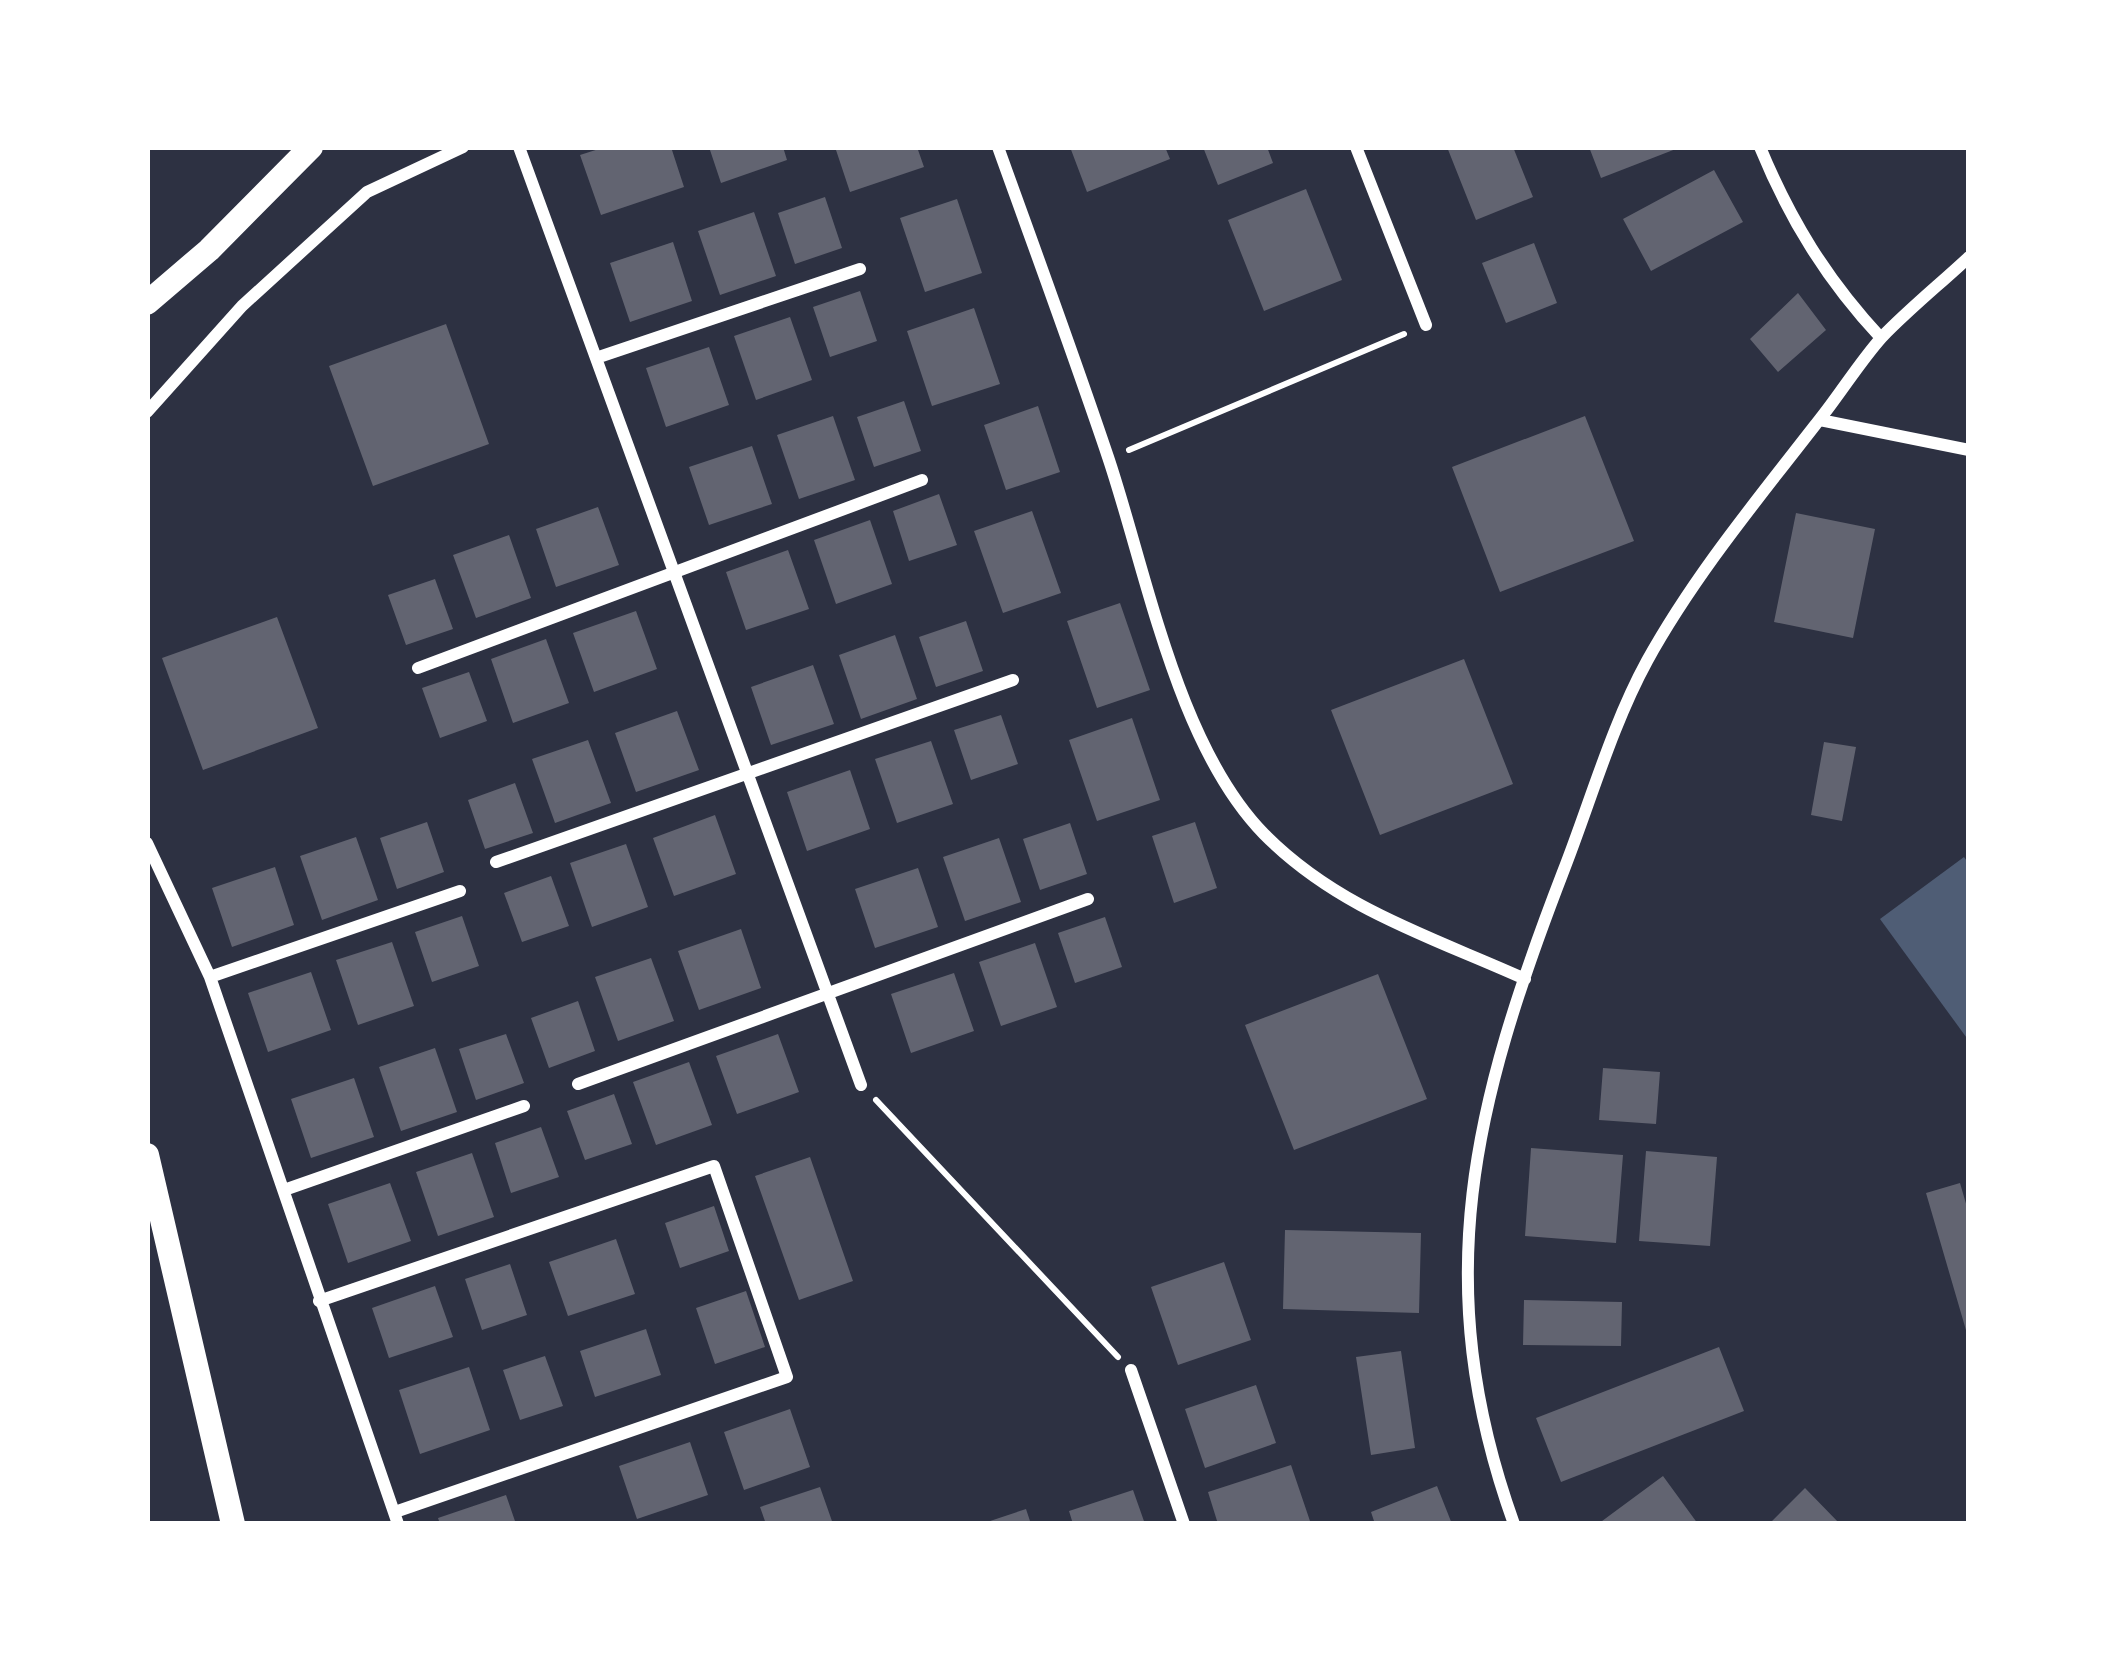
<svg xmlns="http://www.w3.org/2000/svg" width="2116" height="1671" viewBox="0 0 2116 1671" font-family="'Alegreya Sans',sans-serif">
  <rect width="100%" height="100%" fill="#2d3142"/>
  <path fill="#4f5d75" d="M1964,857L1969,864V1041L1880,919Z"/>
  <path fill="#626471" d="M605,147H671L684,187L601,215L580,155Z
    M709,147H783L787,160L721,183Z
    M835,147H917L924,167L850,192Z
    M1070,147H1165L1170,159L1087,192Z
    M1203,147H1267L1273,163L1218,185Z
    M1447,147H1513L1533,197L1476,220Z
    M1589,147H1681L1601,178Z
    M1714,170L1743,222L1651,271L1623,219Z
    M1306,189L1342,280L1264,311L1228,220Z
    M825,197L842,248L795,264L778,213Z
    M957,199L982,273L925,292L900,218Z
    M754,212L776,276L720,295L698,231Z
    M673,242L692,301L630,322L610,263Z
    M1534,243L1557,303L1506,323L1482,263Z
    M860,291L877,341L830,357L813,307Z
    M1798,293L1826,330L1778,372L1750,339Z
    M974,308L1000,384L932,406L907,331Z
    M790,317L812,380L756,400L734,336Z
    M446,324L489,444L373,486L329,366Z
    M709,347L729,405L666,427L646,368Z
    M904,401L921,451L874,467L857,417Z
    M1038,406L1060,472L1006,490L984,425Z
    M833,416L855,480L799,499L777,435Z
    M1585,416L1634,541L1500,592L1452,467Z
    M752,446L772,504L709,525L689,467Z
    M939,494L957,545L909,561L893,511Z
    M598,507L619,565L556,587L536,529Z
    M1032,511L1061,593L1003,613L974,531Z
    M1796,513L1875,529L1853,638L1774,622Z
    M870,520L892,584L836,604L814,540Z
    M509,535L531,598L476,618L453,555Z
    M788,550L809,609L746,630L726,572Z
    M435,579L453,629L406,645L388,595Z
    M1120,603L1150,690L1097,708L1067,621Z
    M636,611L657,669L594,692L573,633Z
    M277,617L318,728L203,770L162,658Z
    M966,621L983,671L936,687L919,637Z
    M895,635L917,699L861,719L839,655Z
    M546,639L569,703L513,723L491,659Z
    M1464,659L1513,784L1380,835L1331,710Z
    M813,665L834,724L771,745L751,687Z
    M469,672L487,721L440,738L422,688Z
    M677,711L699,770L636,792L615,733Z
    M1001,715L1018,764L971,780L954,730Z
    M1132,718L1160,800L1097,821L1069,740Z
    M588,740L611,803L555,823L532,759Z
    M931,741L953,804L897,823L875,759Z
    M1824,742L1856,747L1842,821L1811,815Z
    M850,770L870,829L807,851L787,792Z
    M515,783L533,833L485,849L468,800Z
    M715,815L736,874L674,896L653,838Z
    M427,822L444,872L397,889L380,838Z
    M1195,822L1217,888L1174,903L1152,836Z
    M1070,823L1087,874L1040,890L1023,839Z
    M356,837L378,900L322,920L300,856Z
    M999,838L1021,902L965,921L943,857Z
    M626,844L648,907L592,927L570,863Z
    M275,867L294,925L232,947L212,888Z
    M918,868L938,927L875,948L855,889Z
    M551,876L569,926L522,942L504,893Z
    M462,916L479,966L432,982L415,932Z
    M1105,917L1122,967L1075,983L1058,933Z
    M741,929L761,988L699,1010L678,951Z
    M392,942L414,1006L358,1025L336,960Z
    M1035,943L1057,1007L1001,1026L979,962Z
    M651,958L674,1021L618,1041L595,977Z
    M311,972L331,1030L268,1052L248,993Z
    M954,973L974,1031L911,1053L891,994Z
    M1378,974L1427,1099L1294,1150L1245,1025Z
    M578,1001L595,1051L549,1068L531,1018Z
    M506,1034L524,1083L476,1100L459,1049Z
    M778,1034L799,1092L737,1114L716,1056Z
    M435,1048L457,1112L401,1131L379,1067Z
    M689,1062L712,1125L656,1145L633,1082Z
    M1603,1068L1660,1072L1656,1124L1599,1120Z
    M354,1078L374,1137L311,1158L291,1099Z
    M614,1094L632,1144L585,1160L567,1111Z
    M541,1127L559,1177L511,1193L495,1143Z
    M1531,1148L1623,1155L1616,1243L1525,1236Z
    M1646,1151L1717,1157L1710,1246L1639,1241Z
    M472,1153L494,1217L438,1236L416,1172Z
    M810,1157L853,1281L799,1300L755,1176Z
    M390,1183L411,1241L348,1263L328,1204Z
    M1960,1183L1969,1214L1968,1337L1926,1193Z
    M714,1206L729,1251L680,1268L665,1223Z
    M1285,1230L1421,1233L1419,1313L1283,1309Z
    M616,1239L635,1294L568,1316L549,1262Z
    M1224,1262L1251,1340L1178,1365L1151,1287Z
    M510,1264L527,1315L482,1330L465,1279Z
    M435,1286L453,1337L389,1358L372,1308Z
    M746,1291L765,1347L715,1364L696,1308Z
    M1524,1300L1622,1302L1621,1346L1523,1345Z
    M646,1329L661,1375L595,1397L580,1351Z
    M1719,1347L1744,1411L1561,1482L1536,1418Z
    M1401,1351L1415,1448L1371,1455L1356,1357Z
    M545,1356L563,1406L520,1420L503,1370Z
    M469,1367L490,1430L420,1454L399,1390Z
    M1256,1385L1276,1443L1205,1468L1185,1409Z
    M790,1409L810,1467L744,1490L724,1432Z
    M690,1442L708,1495L637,1519L619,1466Z
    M1291,1465L1311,1524H1218L1208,1492Z
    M1663,1476L1698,1524H1598Z
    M1437,1486L1452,1524H1375L1371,1512Z
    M820,1487L833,1524H766L760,1507Z
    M1805,1488L1840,1524H1769Z
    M1133,1490L1145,1524H1073L1069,1511Z
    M506,1495L516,1524H440L438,1518Z
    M1026,1509L1031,1524H984V1523Z"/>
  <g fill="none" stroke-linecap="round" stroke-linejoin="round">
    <path stroke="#fff" stroke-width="6" d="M1129,450L1404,334
      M876,1100L1118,1357"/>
    <path stroke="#fff" stroke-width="12" d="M519,147L861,1085
      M998,147C1035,250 1073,353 1108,457C1147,573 1177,745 1264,834C1338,909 1432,937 1525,979
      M1356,147L1426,325
      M1760,147C1790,220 1827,280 1881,338
      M596,358L860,269
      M147,412L242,306L367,192L463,147
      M1820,420L1969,450
      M418,668L922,480
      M147,843L210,977L398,1524
      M496,862L1013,680
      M210,977L460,891
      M578,1084L1088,899
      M287,1189L524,1106
      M319,1301L714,1166L787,1377L395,1512
      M1131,1370L1184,1524
      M1514,1524C1427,1282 1474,1103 1563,872C1590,803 1612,725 1647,661C1694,576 1757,500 1816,424C1839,396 1858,364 1882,337C1909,309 1940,284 1969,257"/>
    <path stroke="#fff" stroke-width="24" d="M147,303L209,250L311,147
      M147,1155L233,1524"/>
  </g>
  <rect width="2116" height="1671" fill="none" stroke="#ffffff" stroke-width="300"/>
</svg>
